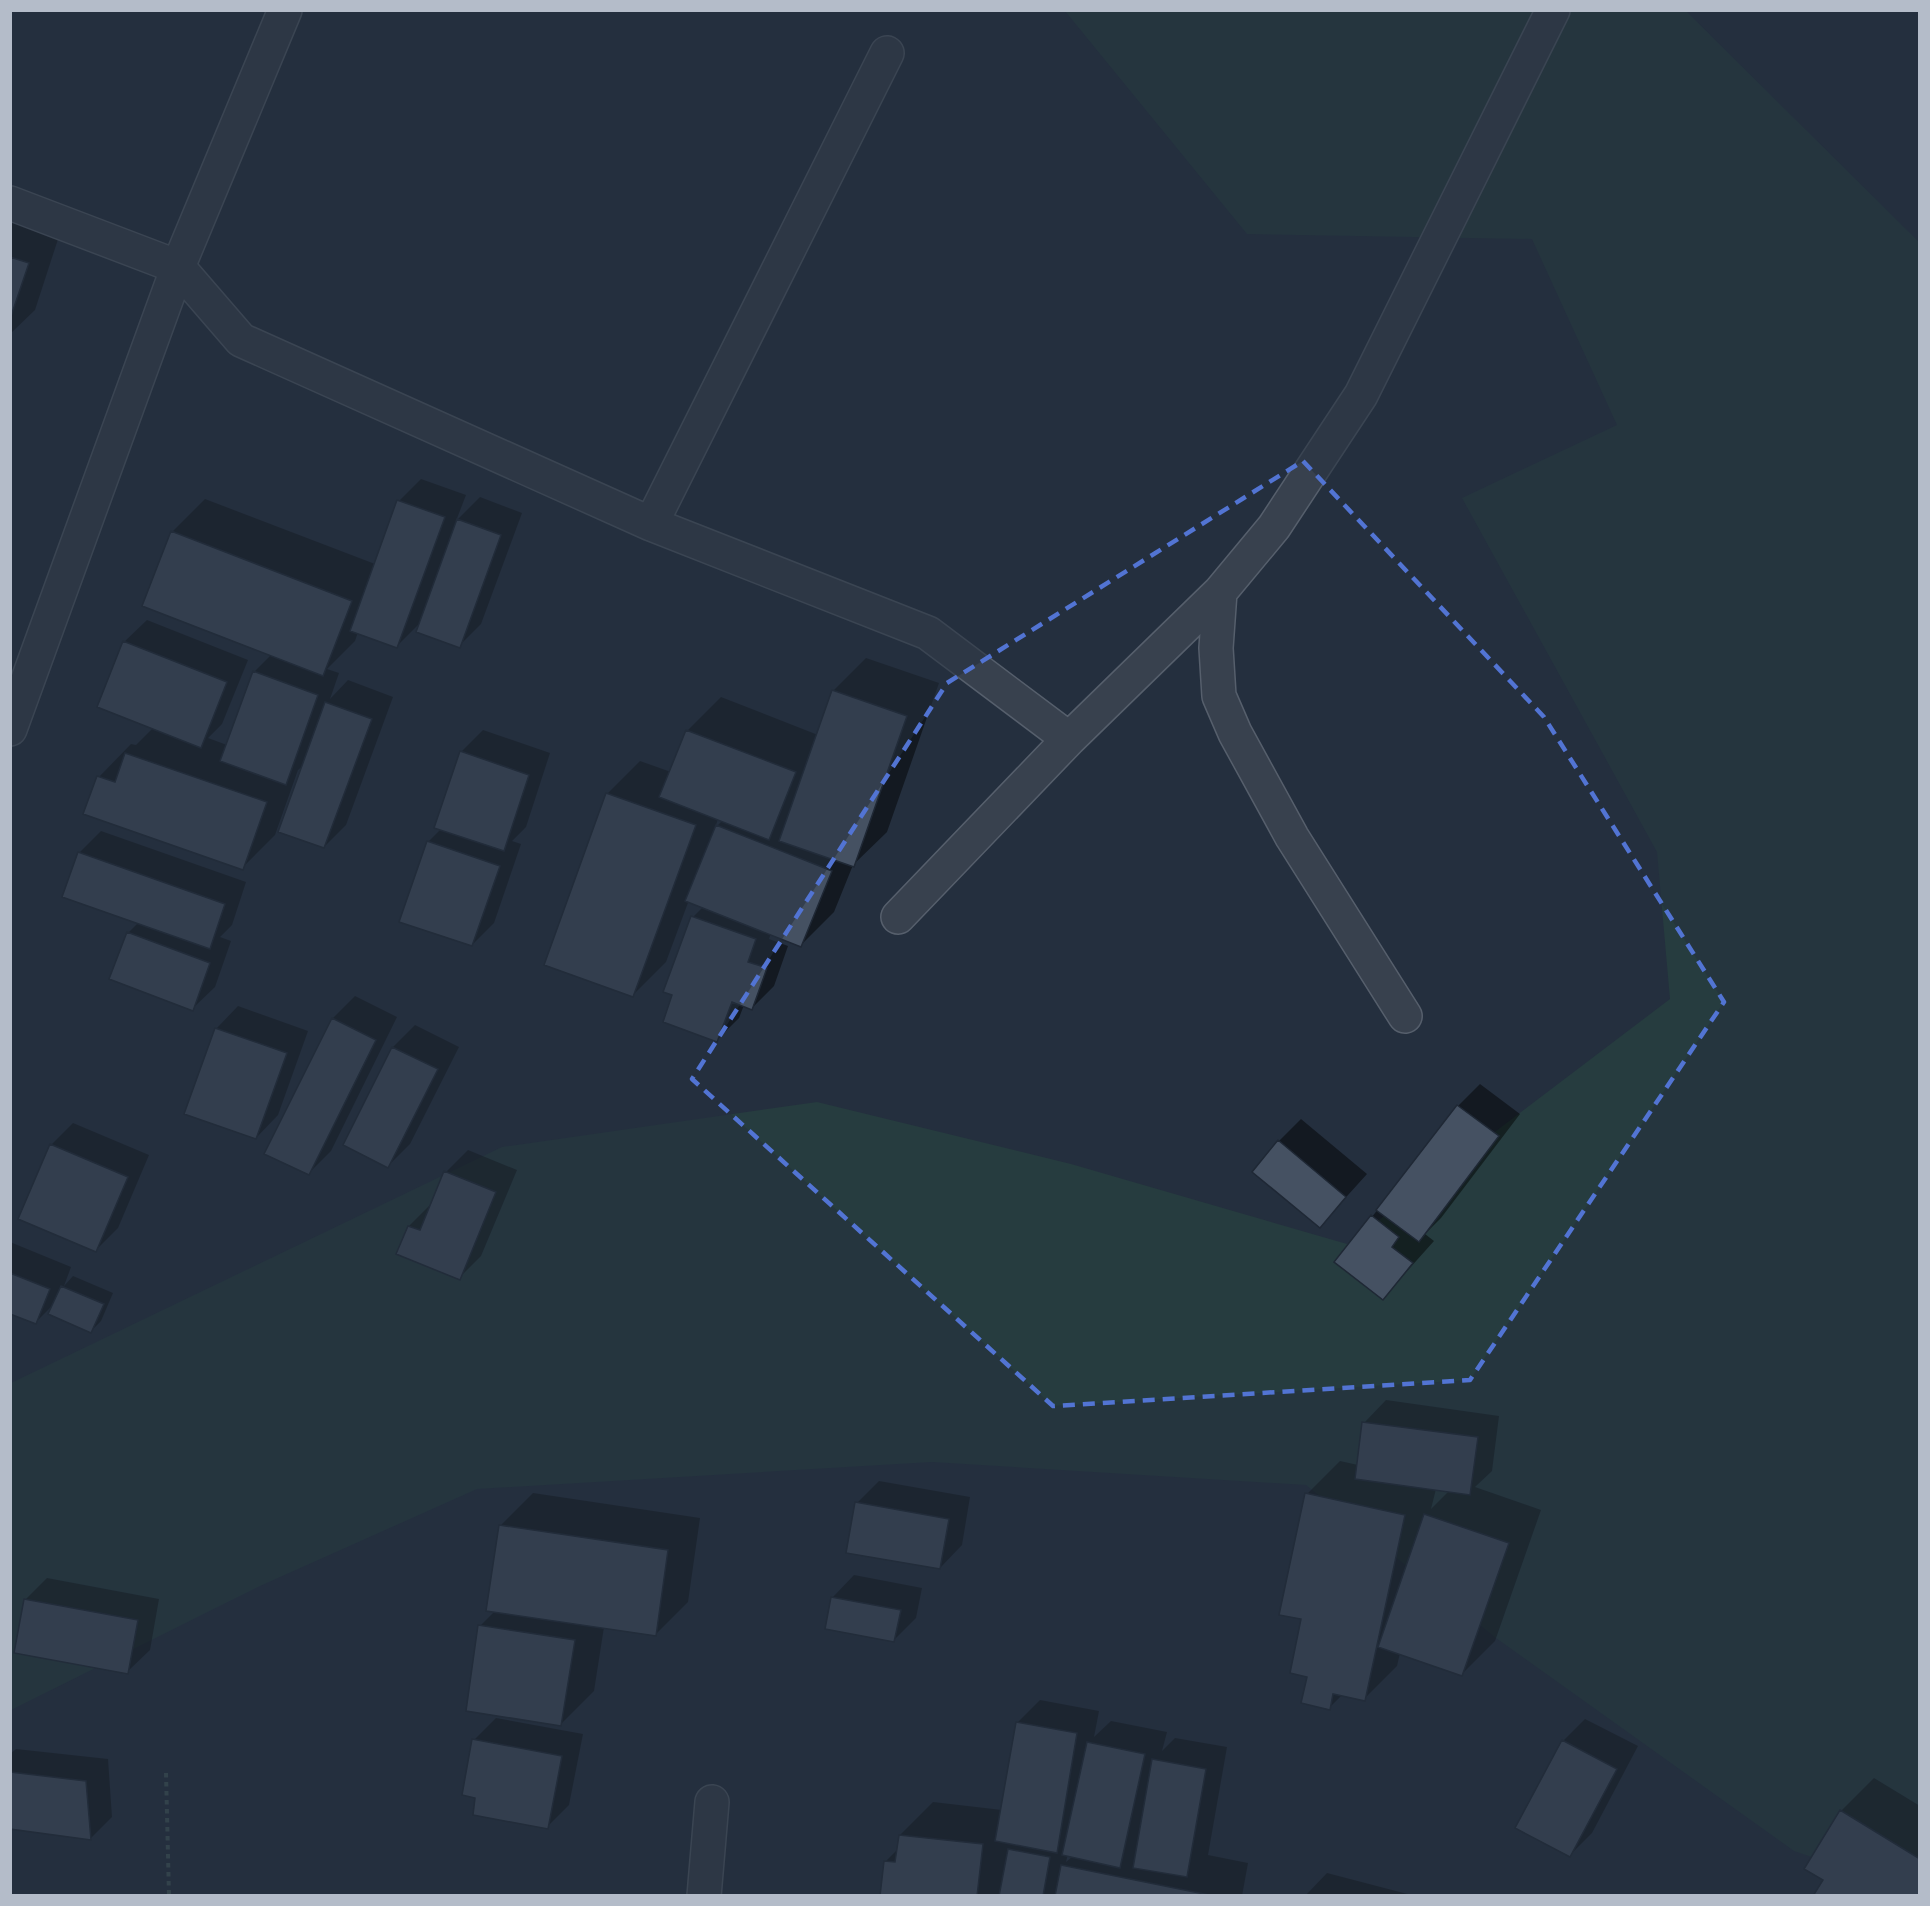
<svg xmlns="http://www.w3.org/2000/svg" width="1930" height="1906" viewBox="0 0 1930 1906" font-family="Signika,sans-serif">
  <rect width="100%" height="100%" fill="#242f3e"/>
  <path fill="#263c3f" d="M1065,11H1686L1919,242V1893L1794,1851L1496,1638L1306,1485L932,1462L477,1489L260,1586L11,1710V1383L502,1147L817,1102L1071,1164L1347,1244L1670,999L1657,852L1462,498L1617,425L1532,239L1247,234Z"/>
  <path fill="#0007" fill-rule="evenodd" d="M10,213L61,230L35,310L10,334Z
    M421,479L466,495L456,521L480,497L522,513L481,624L459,646L421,622L397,646L358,632L355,641L327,669L339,673L330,699L348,680L393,697L346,825L324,847L304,765L298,770L275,835L242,868L99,777L131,744L136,745L153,728L124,642L147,620L248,660L222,724L208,738L227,745L254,672L272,654L172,532L205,499L375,564L399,501Z
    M866,658L939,683L887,832L853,865L834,912L801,945L771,933L769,939L788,946L774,986L752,1008L744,1005L739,1018L717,1040L674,995L693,917L704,906L689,900L666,962L633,995L607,794L640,761L671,772L688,730L721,697L818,735L833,691ZM718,819L722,821L715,828Z
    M483,730L550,753L526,827L512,841L521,844L494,923L472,945L428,842L441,829L461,752Z
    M101,831L246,882L232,925L220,937L231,941L215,987L192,1009L128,933L139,922L79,853Z
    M355,996L397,1017L331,1151L309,1173L333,1018Z
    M238,1006L308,1031L278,1115L256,1138L216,1029Z
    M415,1025L459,1047L410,1144L388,1166L345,1144L393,1047Z
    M1480,1084L1520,1114L1441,1218L1425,1234L1434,1241L1383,1298L1337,1262L1458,1106Z
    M1301,1119L1367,1174L1320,1226L1279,1141Z
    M73,1123L149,1155L118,1228L96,1250L51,1145Z
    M468,1150L517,1170L481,1256L459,1278L398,1253L409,1226L431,1204L446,1172Z
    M10,1242L71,1267L64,1286L73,1276L113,1293L101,1321L90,1332L55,1303L35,1323L10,1312Z
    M1386,1400L1499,1416L1492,1471L1475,1487L1541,1510L1495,1641L1462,1674L1400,1653L1397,1666L1364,1699L1343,1694L1329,1708L1309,1676L1303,1618L1307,1494L1340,1461L1358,1465L1364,1423ZM1436,1489L1450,1490L1431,1509Z
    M879,1481L970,1497L962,1545L940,1568L857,1503Z
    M533,1493L700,1518L688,1602L655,1635L604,1627L594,1691L561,1724L480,1626L495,1611L500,1526Z
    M854,1575L922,1588L916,1618L894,1640L832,1598Z
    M47,1578L159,1599L150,1650L127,1672L25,1600Z
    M1040,1700L1099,1711L1094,1737L1111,1721L1167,1732L1162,1751L1175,1738L1227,1747L1208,1855L1248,1863L1242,1896H881L885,1862L899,1848L900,1835L933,1802L1002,1810L1018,1722ZM1068,1854L1073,1856L1066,1862Z
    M496,1718L583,1734L569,1805L547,1827L477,1797L474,1740Z
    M1585,1719L1638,1746L1592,1833L1570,1855L1563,1741Z
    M16,1749L108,1759L112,1817L90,1839L10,1827V1754Z
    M1874,1778L1920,1806V1896L1841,1811Z
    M1327,1873L1415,1896H1305Z"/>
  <path fill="#455162" stroke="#1f2835" stroke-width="1.5" d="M10,257L29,263L10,319Z
    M397,500L445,517L397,648L350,631Z
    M457,519L501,535L460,648L416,632Z
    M171,531L352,601L323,676L142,606Z
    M123,641L227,682L201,748L97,707Z
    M253,671L318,695L286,785L220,761Z
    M832,690L907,716L854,867L779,841Z
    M325,702L372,719L324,848L278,832Z
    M686,730L796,772L769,840L659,797Z
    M460,751L529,775L504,851L434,828Z
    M125,753L267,802L243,870L83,814L97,776L115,782Z
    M606,793L696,825L633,997L544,965Z
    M716,825L832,871L801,947L685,901Z
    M427,841L500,866L472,946L399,922Z
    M78,852L225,904L210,949L62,897Z
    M691,916L756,939L748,962L767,968L752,1010L732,1002L717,1042L663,1022L672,995L663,992Z
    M127,932L210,963L193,1011L109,979Z
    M332,1018L376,1040L309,1175L264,1154Z
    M215,1028L287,1053L256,1139L184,1114Z
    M392,1047L438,1069L388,1168L343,1145Z
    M1457,1105L1499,1136L1419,1242L1376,1210Z
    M1278,1140L1346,1197L1320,1228L1252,1172Z
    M50,1144L128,1177L96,1252L18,1219Z
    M444,1171L496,1192L460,1280L396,1254L408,1226L420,1230Z
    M1371,1215L1399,1237L1392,1247L1413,1263L1383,1300L1334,1262Z
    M10,1273L50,1289L36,1324L10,1314Z
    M61,1286L104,1304L91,1333L48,1314Z
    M1362,1422L1478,1437L1470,1495L1355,1479Z
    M1305,1493L1405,1515L1365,1701L1333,1694L1330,1710L1301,1703L1307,1677L1290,1673L1301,1619L1279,1615Z
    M855,1502L949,1519L940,1569L846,1553Z
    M1424,1514L1509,1543L1462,1676L1378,1647Z
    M499,1525L668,1550L656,1636L486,1611Z
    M831,1597L901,1610L894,1642L825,1629Z
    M24,1599L138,1620L128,1674L14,1653Z
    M478,1625L575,1640L561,1726L466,1711Z
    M1016,1722L1077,1733L1057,1853L995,1841Z
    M472,1739L562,1756L548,1829L473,1815L475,1798L462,1795Z
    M1562,1740L1617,1769L1570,1857L1515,1828Z
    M1087,1742L1145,1754L1120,1868L1062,1855Z
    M1152,1759L1206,1769L1187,1877L1133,1868Z
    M10,1772L86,1781L91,1840L10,1829Z
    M1840,1810L1920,1859V1896H1813L1823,1880L1804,1869Z
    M899,1835L983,1844L977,1896H880L884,1861L895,1862Z
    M1008,1849L1050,1857L1043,1896H999Z
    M1061,1865L1214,1896H1055Z"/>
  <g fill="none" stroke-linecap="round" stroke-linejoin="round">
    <g stroke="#565f6c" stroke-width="36">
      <path id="minor" d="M10,203L178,267L241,340L651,524L928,633L1069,739
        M651,524L887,53
        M1220,592L1216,648L1219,696L1235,733L1292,837L1405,1016
        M10,729L178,267L285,10
        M898,917L1069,739L1220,592L1274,527L1361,395L1553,10
        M704,1896L712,1802"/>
    </g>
    <path stroke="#44595c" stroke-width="4" stroke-dasharray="4.5 4.5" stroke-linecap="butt" d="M166,1773L169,1896"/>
    <use href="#minor" stroke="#38414e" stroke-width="33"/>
  </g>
  <path d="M0 0H1930V1906H0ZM1303,461L1544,717L1724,1002L1470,1380L1053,1406L692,1079L947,683Z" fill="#242f3e" fill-opacity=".55" fill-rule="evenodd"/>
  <path fill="none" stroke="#5274d3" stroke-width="4.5" stroke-dasharray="12 8" stroke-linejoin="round" d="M1303,461L1544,717L1724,1002L1470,1380L1053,1406L692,1079L947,683Z"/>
  <rect width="1930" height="1906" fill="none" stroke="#b4bcc9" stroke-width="24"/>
</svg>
